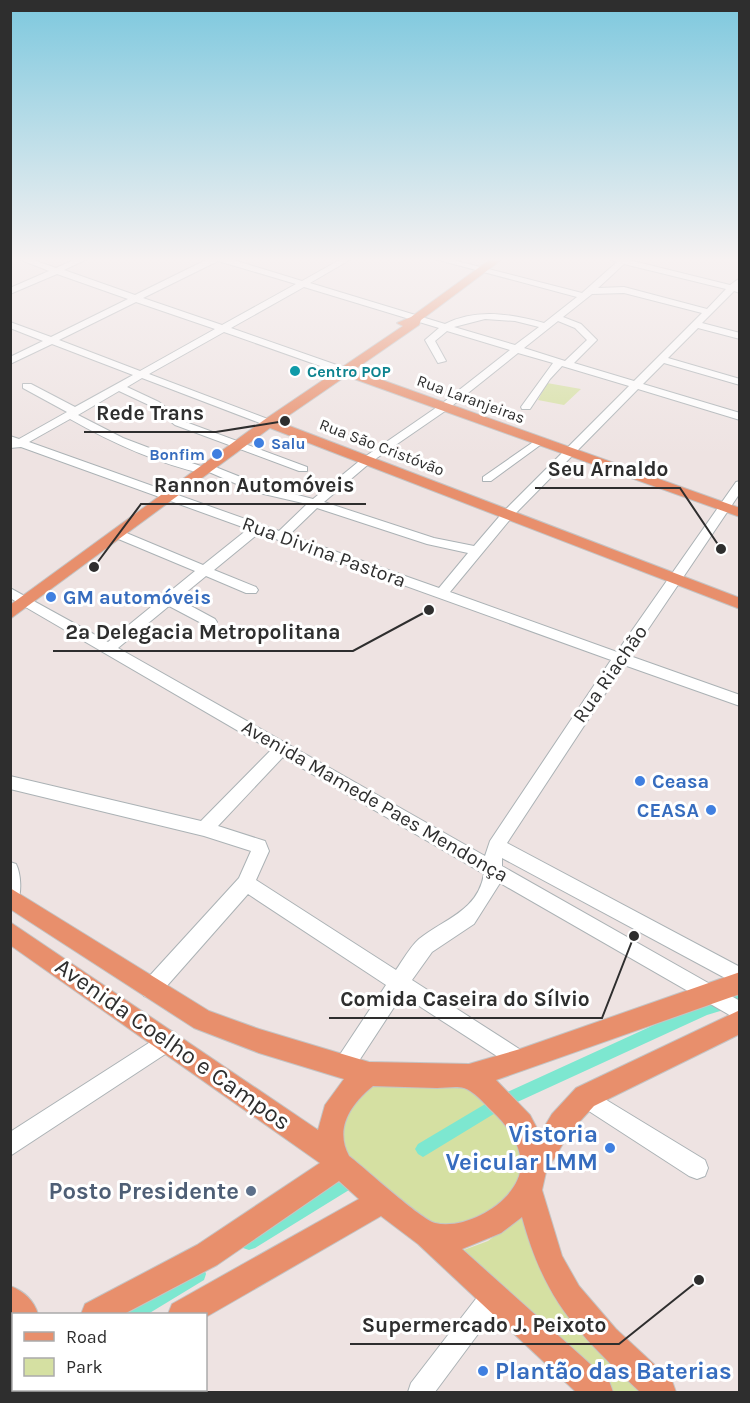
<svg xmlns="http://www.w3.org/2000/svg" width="750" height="1403" viewBox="0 0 750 1403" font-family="Karla,sans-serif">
  <rect width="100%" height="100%" fill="#eee3e2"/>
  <path fill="#d5e0a2" d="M547,383L581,389L564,405L538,400Z
    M372,1081L466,1083L491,1097L528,1158L512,1200L464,1225L433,1228L346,1162L338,1119Z
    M527,1211L625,1366L653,1392H610L461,1251L488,1241Z"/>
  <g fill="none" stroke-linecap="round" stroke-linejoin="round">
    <path fill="#7de7d0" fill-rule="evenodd" d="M740,992V1005L707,1015L513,1104L508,1106L503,1104L501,1099L503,1094L700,1004Z
      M492,1100L497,1102L499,1107L497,1112L428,1154L423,1157L418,1154L415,1149L418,1144Z
      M343,1176L349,1178L351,1184L349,1190L255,1248L249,1250L243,1248L241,1242L243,1236Z
      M198,1266L204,1268L206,1274L204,1280L148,1314H125L127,1308Z"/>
    <g stroke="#abb2b5" stroke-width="2">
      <path id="minor" d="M16,258H28L56,268L78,258H89L64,270L135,295L210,258H227L302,281L343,258H353L310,283L445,324C477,308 511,314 544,323L577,297L431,258H445L582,293L617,262L606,258H630L629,260L730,285L740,278V293L734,291L702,323L740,333V339L698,328L668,358L740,379V385L664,363L643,384L740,413V420L638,389L512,517L450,592L617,652L736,482L740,481V493L630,656L740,695V706L624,665L507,843L740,967V986L502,858V866L740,1001V1021L500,883L474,924L432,952L412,980L527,1054L530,1061L527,1068L520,1071L402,995L351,1073L344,1076L337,1073L334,1066L337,1059L386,985L248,894L158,996L151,998L144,996L141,989L144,982L239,878L251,851L204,836L10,789V776L201,821L271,750L10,598V588L108,642L195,571L116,538V532H124L203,565L248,529L21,447L10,448V436L19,439L67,412L23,388V384H31L75,407L133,375L52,344L10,364V357L43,341L10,328V322L51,337L128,299L57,274L10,294V288L49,271ZM218,261L296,284L222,325L143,298ZM624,264L726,289L707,309L624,287L598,288ZM304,287L439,328L425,340L438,363L446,361L435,341L447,331L510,350L440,405L363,458L313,499L263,486L213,466L204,467L173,457L123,438L78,415L119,391L151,406L175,425L299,471H307V467L183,421L159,402L127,387L142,378L265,425H273V421L149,374L224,332L340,373H348V369L231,328ZM624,293L702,313L634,381L574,363L597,340L581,324L563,317L592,294ZM136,302L215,329L140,371L59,340ZM485,319L515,321L539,327L515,345L454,327ZM558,321L575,328L587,340L565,361L524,348ZM518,353L553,363L521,407L522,409H530L550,379L562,366L629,386L504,511L474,546L434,538L324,502L371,462L448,409ZM70,419C112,443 157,463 204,474L209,472L255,492L307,504L279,531L29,442ZM317,508L427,544L468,553L439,588L289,535ZM259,533L611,660L490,841L485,856L118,648L169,606L205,625H215L217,622L215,619L178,599L206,576L246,593H256L258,590L256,587L214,570ZM283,757L484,874C478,911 444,919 419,939C410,947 403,960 396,970L256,880L269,851L265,841L218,826Z
        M539,438L543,439V443L491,481H483V477Z
        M10,862L16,864C21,874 22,893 17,903L11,905Z
        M169,1030L176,1033L179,1040L176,1047L10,1156V1132Z
        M585,1087L705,1160L708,1168L705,1176L697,1179L689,1176L578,1104L575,1097L578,1090Z
        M493,1283L501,1287L505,1295L501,1303L435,1392H408L411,1383L485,1287Z"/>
    </g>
    <g stroke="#c4c4c4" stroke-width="2">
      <path id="major" d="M492,258H504L421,320L419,325L354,370L740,508V517L346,376L279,422L740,598V609L270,428L10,619V605L264,420L403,326L397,323L411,317Z
        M10,888L209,1011L259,1029L369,1062L469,1064L520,1049L740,972V994L496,1080L530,1115L540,1134L552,1114L576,1088L740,1010V1034L594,1106L570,1132L546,1172L542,1190L562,1256L579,1286L616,1329L672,1381L676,1392H640C578,1333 545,1302 522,1217L501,1233L462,1249L609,1381L613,1392H576L418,1244L381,1216L206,1317V1314H168L172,1304L359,1199L339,1181L217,1265L124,1314H81L85,1304L197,1245L320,1163L10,945V922L318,1130L325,1105L344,1079L259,1053L194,1028L10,909ZM373,1086C394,1087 415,1087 437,1088C445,1088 456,1086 464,1088C474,1091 485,1104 492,1111C506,1124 519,1141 521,1161C524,1198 468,1231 435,1223C420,1219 365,1168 349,1156C334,1128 351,1104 373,1086Z
        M10,1286C24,1291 34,1301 38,1314H14V1324L10,1321Z
        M10,1351L14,1352V1390H98L99,1392H12Z"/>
    </g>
    <use href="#minor" fill="#fff" fill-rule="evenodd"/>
    <use href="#major" fill="#e88f6c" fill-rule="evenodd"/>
  </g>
  <linearGradient id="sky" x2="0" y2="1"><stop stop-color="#7dc8de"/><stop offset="0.57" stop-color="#f7f2f2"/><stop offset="1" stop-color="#f7f2f2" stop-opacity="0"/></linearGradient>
  <rect width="750" height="455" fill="url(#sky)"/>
  <circle fill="#0f9aa8" stroke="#fff" stroke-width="2" cx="295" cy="371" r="6"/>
  <g fill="#3f7fe0" stroke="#fff" stroke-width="2">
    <circle cx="259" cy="443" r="6"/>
    <circle cx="217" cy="454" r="6"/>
    <circle cx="51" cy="597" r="6"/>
    <circle cx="640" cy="781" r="6"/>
    <circle cx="711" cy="810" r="6"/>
    <circle cx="610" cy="1148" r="6"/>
    <circle cx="483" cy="1371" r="6"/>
  </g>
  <circle fill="#5c6f8a" stroke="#fff" stroke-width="2" cx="251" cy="1191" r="6"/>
  <g text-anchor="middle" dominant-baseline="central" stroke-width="6" stroke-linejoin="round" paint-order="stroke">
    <g font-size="16" font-weight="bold" fill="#0d838f" stroke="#fff" text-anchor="start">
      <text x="307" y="371">Centro POP</text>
    </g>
    <g font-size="16" fill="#2e2e2e" stroke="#fff">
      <text transform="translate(471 399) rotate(20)">Rua Laranjeiras</text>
      <text transform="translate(382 447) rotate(21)">Rua São Cristóvão</text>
    </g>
    <g font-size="16" font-weight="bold" fill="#366cbe" stroke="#fff" text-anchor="start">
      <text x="271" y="443">Salu</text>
      <text x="205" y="454" text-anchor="end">Bonfim</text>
    </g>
    <g font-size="20" fill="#2e2e2e" stroke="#fff">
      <text transform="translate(324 552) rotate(20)">Rua Divina Pastora</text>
      <text transform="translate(610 674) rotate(-55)">Rua Riachão</text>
      <text transform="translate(375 801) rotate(30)">Avenida Mamede Paes Mendonça</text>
    </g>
    <g font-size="20" font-weight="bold" fill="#366cbe" stroke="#fff" text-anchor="start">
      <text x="63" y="597">GM automóveis</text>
      <text x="652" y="781">Ceasa</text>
      <text x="699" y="810" text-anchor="end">CEASA</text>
    </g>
    <g font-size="24" fill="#2e2e2e" stroke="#fff">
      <text transform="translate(173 1044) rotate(35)">Avenida Coelho e Campos</text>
    </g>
    <g font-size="24" font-weight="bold" fill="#366cbe" stroke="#fff" text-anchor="end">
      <text x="598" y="1134">Vistoria<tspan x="598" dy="28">Veicular LMM</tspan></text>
      <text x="495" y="1371" text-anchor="start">Plantão das Baterias</text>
    </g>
    <g font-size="24" font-weight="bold" fill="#4e5e75" stroke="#fff" text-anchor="end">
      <text x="239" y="1191">Posto Presidente</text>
    </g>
  </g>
  <path fill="none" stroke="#2e2e2e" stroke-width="2" d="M285 421L216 432H84M721 549L680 488H535M94 567L141 504H366M429 610L353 651H53M634 936L602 1018H329M699 1280L619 1344H350"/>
  <g fill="#2e2e2e" stroke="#fff" stroke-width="2">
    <circle cx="285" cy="421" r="6"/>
    <circle cx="721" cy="549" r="6"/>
    <circle cx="94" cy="567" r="6"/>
    <circle cx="429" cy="610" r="6"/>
    <circle cx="634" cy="936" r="6"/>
    <circle cx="699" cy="1280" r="6"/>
  </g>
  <g font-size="21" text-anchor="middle" font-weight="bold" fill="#2e2e2e" stroke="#fff" stroke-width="6" stroke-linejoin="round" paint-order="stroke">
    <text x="150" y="420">Rede Trans</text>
    <text x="608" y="476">Seu Arnaldo</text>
    <text x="254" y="492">Rannon Automóveis</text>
    <text x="203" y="639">2ª Delegacia Metropolitana</text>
    <text x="465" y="1006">Comida Caseira do Sílvio</text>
    <text x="484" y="1332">Supermercado J. Peixoto</text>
  </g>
  <rect width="750" height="1403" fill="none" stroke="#2e2e2e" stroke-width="24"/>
  <rect x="12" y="1313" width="195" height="78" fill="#ffffff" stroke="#ababab" stroke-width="1.5"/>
  <rect x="24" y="1332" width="30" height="9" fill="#e88f6c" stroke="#ababab" stroke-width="1.5"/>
  <text x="66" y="1343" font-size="18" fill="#2e2e2e">Road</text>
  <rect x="24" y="1358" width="30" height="18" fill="#d5e0a2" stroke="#ababab" stroke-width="1.5"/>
  <text x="66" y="1373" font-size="18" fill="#2e2e2e">Park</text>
</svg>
